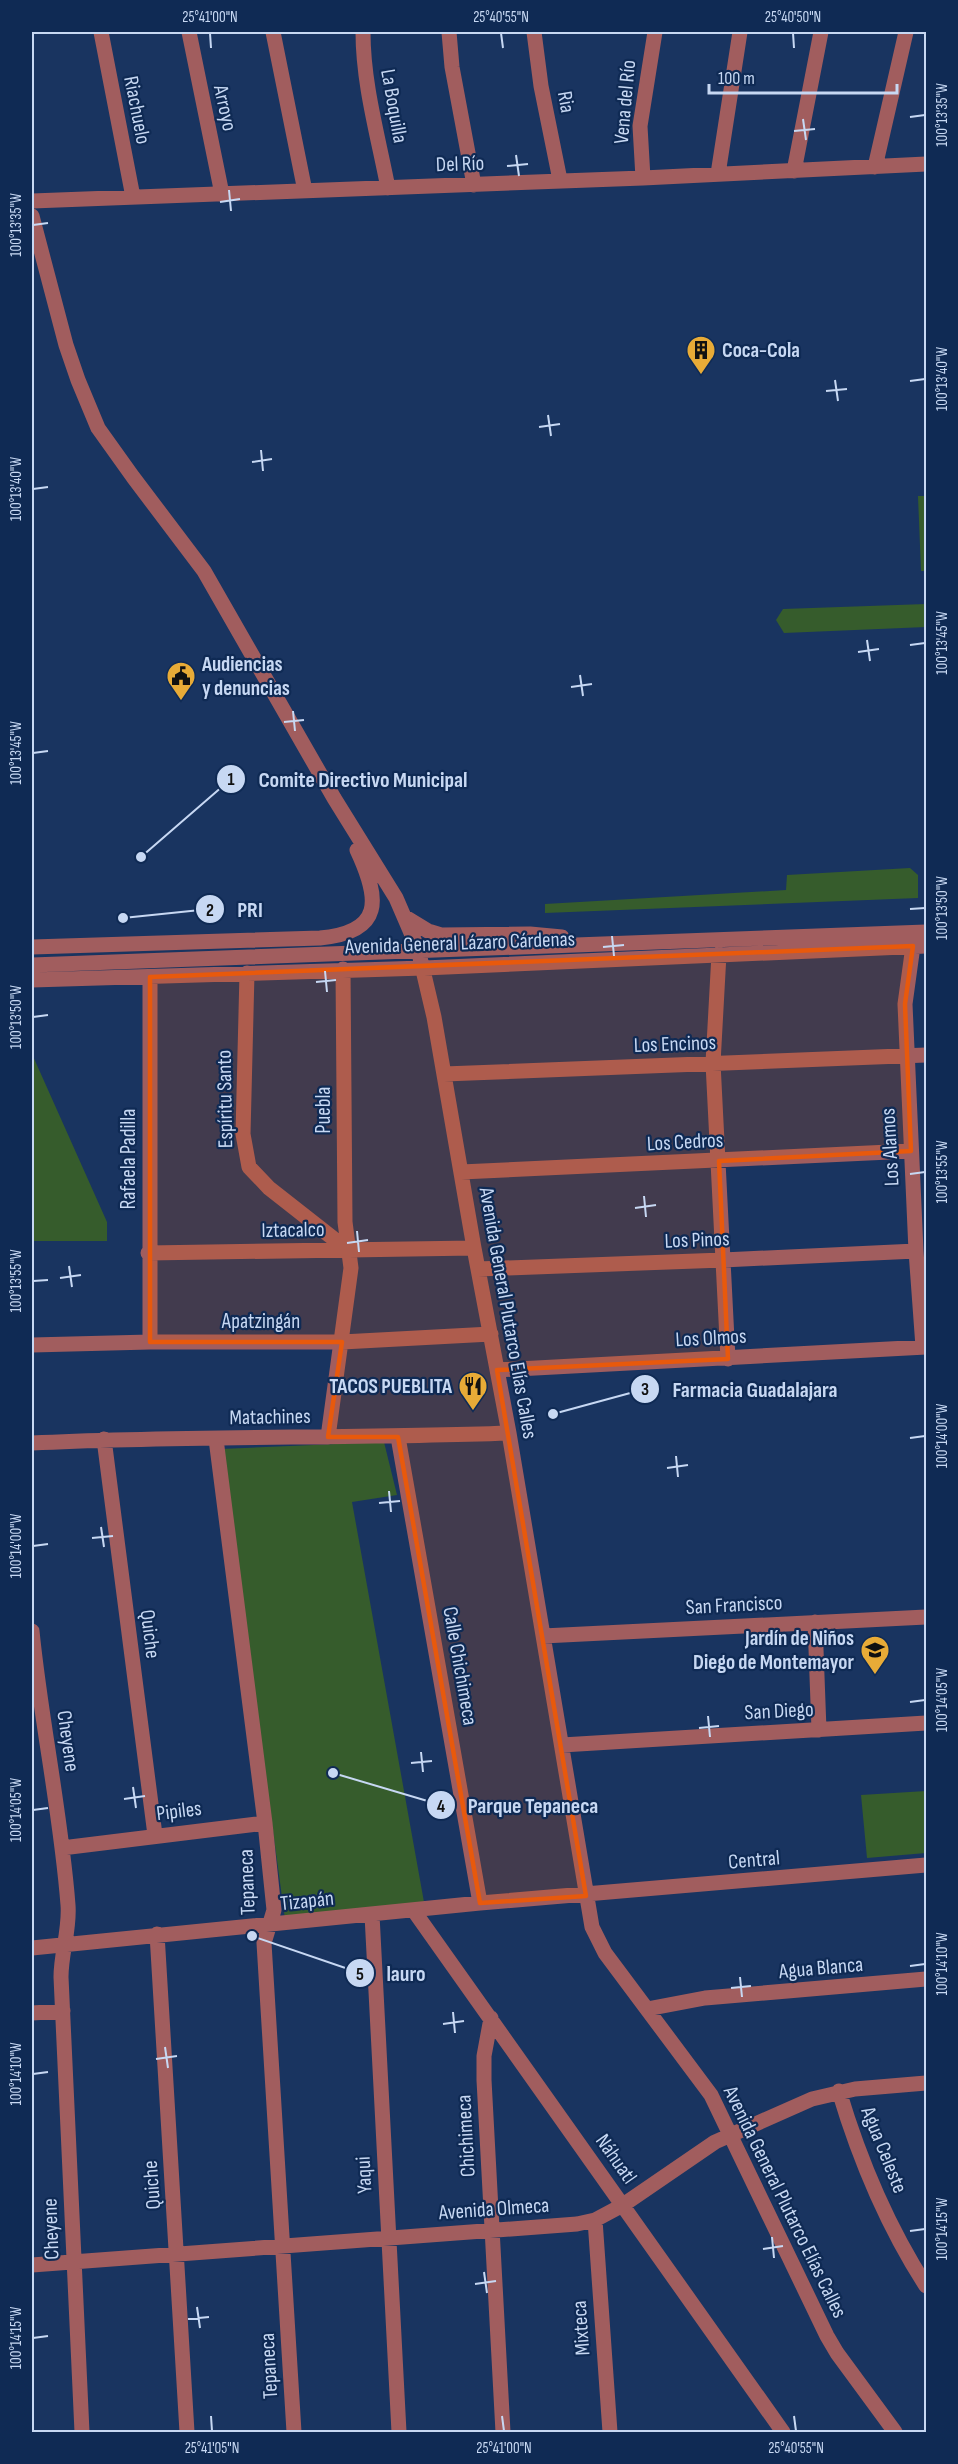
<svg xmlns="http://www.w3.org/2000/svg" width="958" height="2464" viewBox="0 0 958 2464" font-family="'Sofia Sans Condensed',sans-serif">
  <rect width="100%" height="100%" fill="#193460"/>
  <path fill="#365c2c" d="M918,496H926V571H921Z
    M926,604V627L784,633L776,620L783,609Z
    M910,868L918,875V898L545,913V904L786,890L787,875Z
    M32,1054L107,1222V1241H32Z
    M384,1442L397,1495L352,1502L424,1902L285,1919L221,1449Z
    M926,1791V1853L867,1858L861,1795Z"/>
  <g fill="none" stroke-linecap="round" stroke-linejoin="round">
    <path stroke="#a15d5e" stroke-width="15" d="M101,32L133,197
      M189,32L222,194
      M273,32L305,191
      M363,32C363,84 378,136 388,188
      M449,32L452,67L474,185
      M534,32L541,86L560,180
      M875,167L906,32
      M794,171L821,32
      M718,174L740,32
      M643,178L640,126L655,32
      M32,201L643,178L926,164
      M32,216L66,345L78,380L98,428L133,477L204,571L334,798L396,898L418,949L434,1017L474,1248L509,1433L592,1927L605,1953L711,2095L827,2336L837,2353L895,2432
      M405,917L428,931L441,935L530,934L562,937
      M913,946L905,1004L916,1251L923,1347
      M32,947L320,938C384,932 380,899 357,850
      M719,954L713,1063L728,1359
      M32,965L926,932
      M247,973L243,1134L249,1167L269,1188L348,1250
      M32,980L424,968L926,946
      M444,1074L926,1055
      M461,1172L911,1151
      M148,1253L474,1248
      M478,1269L723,1260L916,1251
      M150,1342V977
      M32,1345L150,1342H342L491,1334
      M497,1370L926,1347
      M328,1437L351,1268L345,1222L343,969
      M398,1437L480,1903
      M104,1439L155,1835
      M216,1439L265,1823L274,1910L264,1943L294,2432
      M32,1443C191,1435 350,1439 509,1433
      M815,1622L819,1730
      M32,1631C41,1722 61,1813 68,1905C70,1929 61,1953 61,1977L82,2432
      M543,1636L926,1617
      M562,1745L926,1723
      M62,1848L265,1823
      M414,1911L783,2432
      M372,1915L399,2432
      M157,1934L187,2432
      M32,1948L480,1903L926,1865
      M647,2009L705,1998L926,1979
      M32,2013L63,2011
      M491,2018L484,2056V2080L503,2432
      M839,2091C859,2158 888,2227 926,2286
      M595,2220L610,2432
      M32,2265L577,2224L595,2220L623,2205L715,2142L812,2099L855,2089L926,2083"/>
  </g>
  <path fill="#e8590c" fill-opacity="0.2" stroke="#e8590c" stroke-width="4.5" stroke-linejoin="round" d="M913,946L905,1004L911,1151L719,1161L728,1359L497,1370L586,1896L480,1903L398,1437H328L342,1342H150V977Z"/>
  <path fill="none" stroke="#c7d8f3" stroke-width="2" d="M210,33L211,48M501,33L503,48M793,33L794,48M910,117L925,115M803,119L806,140M794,131L815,129M516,155L519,176M507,166L528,164M229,190L231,211M220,202L240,199M33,225L48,223M835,380L838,401M910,381L925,379M826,391L847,389M548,415L551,436M539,427L560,424M261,450L263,471M252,462L272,459M33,489L48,487M867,640L870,661M910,645L925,643M858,652L879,649M580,675L583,696M571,687L592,684M293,711L295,731M284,722L304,720M33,753L48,751M910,909L925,908M612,936L614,956M603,947L624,945M325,971L327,992M316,982L336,980M33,1017L48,1015M910,1174L925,1172M644,1196L646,1217M635,1208L656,1205M357,1231L359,1252M347,1243L368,1240M69,1266L72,1287M60,1278L81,1275M33,1281L48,1280M910,1438L925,1436M676,1456L678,1477M667,1468L688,1465M389,1491L391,1512M379,1503L400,1501M101,1527L104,1547M92,1538L113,1536M33,1546L48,1544M910,1702L925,1700M708,1716L710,1737M699,1728L719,1726M421,1752L423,1772M411,1763L432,1761M133,1787L136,1808M124,1799L145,1796M33,1810L48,1808M910,1966L925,1964M740,1977L742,1997M731,1988L751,1986M453,2012L455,2033M443,2024L464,2021M165,2047L168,2068M156,2059L177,2056M33,2074L48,2072M910,2231L925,2229M772,2237L774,2258M763,2249L783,2246M484,2272L487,2293M475,2284L496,2281M197,2307L200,2328M188,2319L209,2317M33,2338L48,2336M211,2416L212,2431M502,2416L504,2431M794,2416L796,2431"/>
  <defs>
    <g id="building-pin" transform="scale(1.5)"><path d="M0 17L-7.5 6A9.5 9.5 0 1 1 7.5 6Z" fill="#e8ab37" stroke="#0f2a54"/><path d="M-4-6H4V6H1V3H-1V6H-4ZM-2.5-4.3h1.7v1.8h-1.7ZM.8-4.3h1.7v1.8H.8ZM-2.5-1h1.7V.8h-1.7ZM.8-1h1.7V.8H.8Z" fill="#111"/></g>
    <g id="civic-pin" transform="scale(1.5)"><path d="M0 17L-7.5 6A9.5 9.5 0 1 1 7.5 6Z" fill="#e8ab37" stroke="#0f2a54"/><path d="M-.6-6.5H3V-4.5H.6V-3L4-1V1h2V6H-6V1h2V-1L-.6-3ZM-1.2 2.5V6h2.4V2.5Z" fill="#111"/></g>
    <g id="restaurant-pin" transform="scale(1.5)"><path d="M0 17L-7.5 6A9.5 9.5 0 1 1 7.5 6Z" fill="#e8ab37" stroke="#0f2a54"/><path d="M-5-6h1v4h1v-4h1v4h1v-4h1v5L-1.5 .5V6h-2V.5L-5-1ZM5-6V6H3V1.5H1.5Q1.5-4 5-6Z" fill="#111"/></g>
    <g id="school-pin" transform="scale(1.5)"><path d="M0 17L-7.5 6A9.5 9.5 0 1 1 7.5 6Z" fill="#e8ab37" stroke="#0f2a54"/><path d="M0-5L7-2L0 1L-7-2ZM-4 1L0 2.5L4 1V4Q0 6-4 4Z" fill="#111"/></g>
  </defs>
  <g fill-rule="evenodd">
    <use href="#building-pin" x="701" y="350"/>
    <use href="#civic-pin" x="181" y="676"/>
    <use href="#restaurant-pin" x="473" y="1386"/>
    <use href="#school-pin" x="875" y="1650"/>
  </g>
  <g text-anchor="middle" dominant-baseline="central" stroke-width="4.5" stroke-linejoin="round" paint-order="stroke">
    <g font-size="21" fill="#c7d8f3" stroke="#0f2a54">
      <text transform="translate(566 102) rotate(80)">Ria</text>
      <text transform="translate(625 102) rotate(-85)">Vena del Río</text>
      <text transform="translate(394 106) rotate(80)">La Boquilla</text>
      <text transform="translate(225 108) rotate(78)">Arroyo</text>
      <text transform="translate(137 110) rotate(79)">Riachuelo</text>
      <text transform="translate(460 164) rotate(-2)">Del Río</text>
      <text transform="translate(460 943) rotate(-2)">Avenida General Lázaro Cárdenas</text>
      <text transform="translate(675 1044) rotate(-2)">Los Encinos</text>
      <text transform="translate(225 1099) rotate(-91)">Espíritu Santo</text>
      <text transform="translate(323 1110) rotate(-90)">Puebla</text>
      <text transform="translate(685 1142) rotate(-3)">Los Cedros</text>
      <text transform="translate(890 1147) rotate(-93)">Los Alamos</text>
      <text transform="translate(128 1159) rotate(-90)">Rafaela Padilla</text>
      <text transform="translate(293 1230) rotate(-1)">Iztacalco</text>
      <text transform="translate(697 1240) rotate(-2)">Los Pinos</text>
      <text transform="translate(508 1313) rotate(80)">Avenida General Plutarco Elías Calles</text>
      <text x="261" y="1321">Apatzingán</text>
      <text transform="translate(711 1338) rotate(-3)">Los Olmos</text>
      <text transform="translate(270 1417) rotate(-1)">Matachines</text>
      <text transform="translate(734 1605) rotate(-3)">San Francisco</text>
      <text transform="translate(150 1634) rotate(83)">Quiche</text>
      <text transform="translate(460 1666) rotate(80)">Calle Chichimeca</text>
      <text transform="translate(779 1711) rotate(-3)">San Diego</text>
      <text transform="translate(68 1741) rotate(82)">Cheyene</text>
      <text transform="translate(179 1811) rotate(-7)">Pipiles</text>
      <text transform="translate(754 1860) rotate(-5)">Central</text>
      <text transform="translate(247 1882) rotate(-92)">Tepaneca</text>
      <text transform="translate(307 1901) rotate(-6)">Tizapán</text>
      <text transform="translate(821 1968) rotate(-5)">Agua Blanca</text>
      <text transform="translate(466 2136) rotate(-93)">Chichimeca</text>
      <text transform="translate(884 2150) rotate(68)">Agua Celeste</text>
      <text transform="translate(616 2159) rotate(55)">Náhuatl</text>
      <text transform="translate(364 2175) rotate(-93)">Yaqui</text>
      <text transform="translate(152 2185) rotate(-94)">Quiche</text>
      <text transform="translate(785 2202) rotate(64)">Avenida General Plutarco Elías Calles</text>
      <text transform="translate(494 2209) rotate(-4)">Avenida Olmeca</text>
      <text transform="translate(51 2229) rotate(-92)">Cheyene</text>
      <text transform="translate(581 2328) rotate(-94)">Mixteca</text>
      <text transform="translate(269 2366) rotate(-93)">Tepaneca</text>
    </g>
    <g font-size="21" font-weight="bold" fill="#c7d8f3" stroke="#0f2a54" text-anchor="start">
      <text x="722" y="350">Coca-Cola</text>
      <text x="202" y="664">Audiencias<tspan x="202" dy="24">y denuncias</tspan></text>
      <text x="452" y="1386" text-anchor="end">TACOS PUEBLITA</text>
      <text x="854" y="1638" text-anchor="end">Jardín de Niños<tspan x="854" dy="24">Diego de Montemayor</tspan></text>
    </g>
  </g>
  <path fill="none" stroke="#c7d8f3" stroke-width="2" d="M141 857L231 779M123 918L210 909M553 1414L645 1389M333 1773L441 1805M252 1936L360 1973"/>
  <g fill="#c7d8f3" stroke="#0f2a54" stroke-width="2">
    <circle cx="141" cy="857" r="6"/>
    <circle cx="123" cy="918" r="6"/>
    <circle cx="553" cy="1414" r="6"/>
    <circle cx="333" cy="1773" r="6"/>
    <circle cx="252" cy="1936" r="6"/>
    <circle cx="231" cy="779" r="15"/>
    <circle cx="210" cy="909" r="15"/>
    <circle cx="645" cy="1389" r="15"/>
    <circle cx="441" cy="1805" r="15"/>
    <circle cx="360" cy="1973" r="15"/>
  </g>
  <g font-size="18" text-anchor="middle" font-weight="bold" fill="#111">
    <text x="231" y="785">1</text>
    <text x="210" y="916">2</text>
    <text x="645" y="1395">3</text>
    <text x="441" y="1812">4</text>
    <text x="360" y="1980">5</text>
  </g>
  <g font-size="22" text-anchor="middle" font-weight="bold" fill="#c7d8f3" stroke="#0f2a54" stroke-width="4.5" stroke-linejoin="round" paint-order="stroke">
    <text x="363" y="787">Comite Directivo Municipal</text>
    <text x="250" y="917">PRI</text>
    <text x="755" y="1397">Farmacia Guadalajara</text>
    <text x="533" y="1813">Parque Tepaneca</text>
    <text x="406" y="1981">lauro</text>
  </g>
  <rect width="958" height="2464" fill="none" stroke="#0f2a54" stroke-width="66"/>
  <path d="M709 84v9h188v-9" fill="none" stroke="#c7d8f3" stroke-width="3"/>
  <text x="718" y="84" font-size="18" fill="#c7d8f3" stroke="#0f2a54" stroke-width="4.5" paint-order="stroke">100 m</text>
  <rect x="33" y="33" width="892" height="2398" fill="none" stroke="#c7d8f3" stroke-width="2"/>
  <g font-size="15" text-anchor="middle" fill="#c7d8f3">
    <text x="210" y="22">25°41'00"N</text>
    <text x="501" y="22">25°40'55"N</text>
    <text x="793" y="22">25°40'50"N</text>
    <text transform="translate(942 115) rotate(-90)" y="5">100°13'35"W</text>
    <text transform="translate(16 225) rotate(-90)" y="5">100°13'35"W</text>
    <text transform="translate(942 379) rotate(-90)" y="5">100°13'40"W</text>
    <text transform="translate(16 489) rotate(-90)" y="5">100°13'40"W</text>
    <text transform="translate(942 643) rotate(-90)" y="5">100°13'45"W</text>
    <text transform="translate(16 753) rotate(-90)" y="5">100°13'45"W</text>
    <text transform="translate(942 908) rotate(-90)" y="5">100°13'50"W</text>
    <text transform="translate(16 1017) rotate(-90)" y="5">100°13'50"W</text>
    <text transform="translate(942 1172) rotate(-90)" y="5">100°13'55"W</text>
    <text transform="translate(16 1281) rotate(-90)" y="5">100°13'55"W</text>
    <text transform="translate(942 1436) rotate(-90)" y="5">100°14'00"W</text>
    <text transform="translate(16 1546) rotate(-90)" y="5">100°14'00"W</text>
    <text transform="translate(942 1700) rotate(-90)" y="5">100°14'05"W</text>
    <text transform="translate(16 1810) rotate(-90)" y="5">100°14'05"W</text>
    <text transform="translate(942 1964) rotate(-90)" y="5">100°14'10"W</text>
    <text transform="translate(16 2074) rotate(-90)" y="5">100°14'10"W</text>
    <text transform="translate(942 2229) rotate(-90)" y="5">100°14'15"W</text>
    <text transform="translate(16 2338) rotate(-90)" y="5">100°14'15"W</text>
    <text x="212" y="2453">25°41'05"N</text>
    <text x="504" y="2453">25°41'00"N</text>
    <text x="796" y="2453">25°40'55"N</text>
  </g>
</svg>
